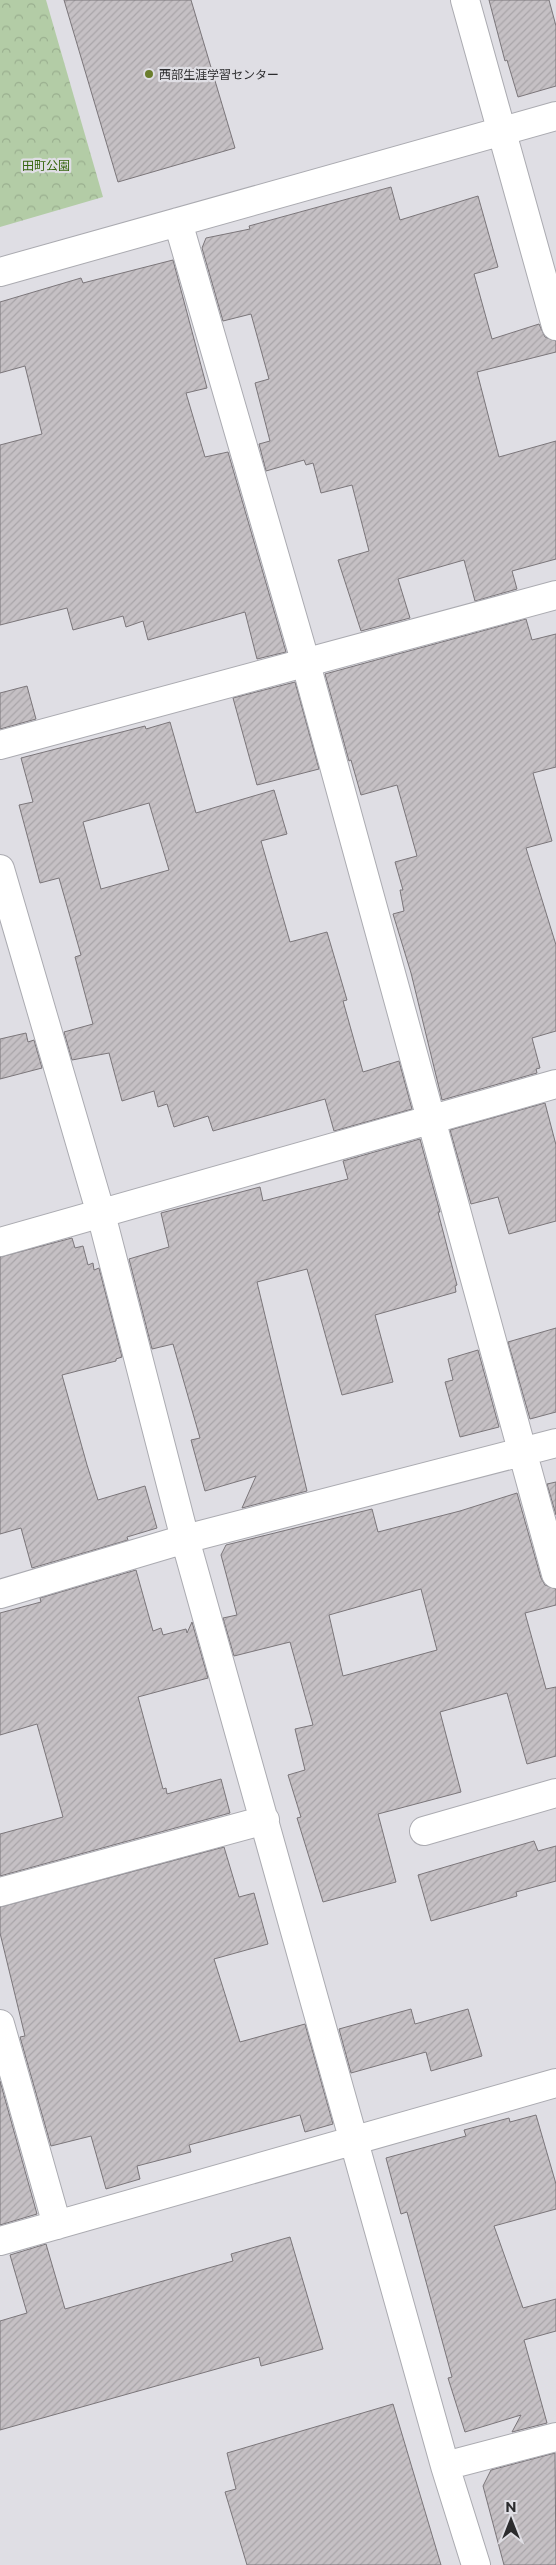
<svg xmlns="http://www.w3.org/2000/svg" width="556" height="2565" viewBox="0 0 556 2565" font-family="Montserrat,'Noto Sans JP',sans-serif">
  <defs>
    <pattern id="park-crowns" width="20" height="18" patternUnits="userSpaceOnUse" patternTransform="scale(1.25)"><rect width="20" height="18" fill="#b3cca6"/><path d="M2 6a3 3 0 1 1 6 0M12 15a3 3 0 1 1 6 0" fill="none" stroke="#9aaf8f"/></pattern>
    <pattern id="building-hatch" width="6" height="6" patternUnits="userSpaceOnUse" patternTransform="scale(1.25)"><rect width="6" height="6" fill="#c5c0c4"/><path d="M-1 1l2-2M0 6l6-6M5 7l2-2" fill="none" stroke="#a9a5a9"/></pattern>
  </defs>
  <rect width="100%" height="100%" fill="#dfdee4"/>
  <path fill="url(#park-crowns)" d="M0,0H46L103,197L0,227Z"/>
  <path fill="url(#building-hatch)" stroke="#7b767a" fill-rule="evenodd" d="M64,0H191L235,148L118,182Z
    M489,0H549L556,26V86L518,97L507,60L505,61Z
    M391,187L400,220L478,196L498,267L474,274L492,339L539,324L545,337L556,341V352L477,372L499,457L556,441V559L512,571L517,589L475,601L464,560L398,579L410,618L361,631L338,560L369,551L352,485L321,493L313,463L306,465L304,460L266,471L259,444L270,441L255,383L269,379L251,314L223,321L202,248L206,238L250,229L249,226Z
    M173,260L207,388L186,393L205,457L228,452L286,652L257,659L245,612L148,640L143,621L126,627L123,616L73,630L67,608L0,625V445L42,434L25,366L0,373V302L81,278L83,283Z
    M526,619L532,640L556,634V767L533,773L552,841L526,848L556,945V1031L532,1038L540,1068L536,1069L537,1073L442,1100L411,973L393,914L404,911L400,890H403L395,862L417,856L397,785L361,795L351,760L349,761L325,674Z
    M295,682L319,769L257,785L233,698Z
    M27,686L36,719L0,729V693Z
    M170,722L196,813L274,790L287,834L261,841L290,942L327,932L347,1000L343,1001L363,1072L399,1061L412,1109L334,1131L325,1099L213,1131L208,1116L174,1127L167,1104L158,1107L154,1091L122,1101L109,1053L72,1060L64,1032L93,1024L75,957L81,955L59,878L40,883L19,805L33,802L21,758L145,726L146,729ZM149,803L169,870L101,889L83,822Z
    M26,1033L28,1042L34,1040L42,1068L0,1079V1039Z
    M545,1103L556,1145V1221L509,1234L498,1197L471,1204L450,1130Z
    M420,1139L440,1212H438L457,1285L455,1286L456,1292L375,1315L393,1382L342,1395L307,1269L257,1282L307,1491L242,1508L256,1476L205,1491L191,1440L200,1438L173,1344L152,1349L129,1259L169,1247L161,1213L260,1187L263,1201L348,1179L343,1161Z
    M72,1238L75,1248L83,1246L88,1265L93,1263L94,1270L99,1268L122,1357L116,1359V1361L62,1375L87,1465L98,1500L145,1486L157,1528L127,1537L128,1540L32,1568L21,1528L0,1534V1257Z
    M556,1328V1412L530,1419L508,1342Z
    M478,1350L499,1427L460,1437L445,1382L453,1380L448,1359Z
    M556,1482V1515L547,1484Z
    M517,1493L541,1578L545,1585L556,1589V1605L525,1613L546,1689L556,1687V1756L527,1764L507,1693L440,1712L461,1792L378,1814L396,1882L323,1902L297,1818L301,1817L288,1775L305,1770L295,1729L313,1725L290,1642L234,1656L223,1618L237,1615L221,1555L226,1545L372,1509L378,1532L460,1511ZM421,1589L437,1650L343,1676L329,1615Z
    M136,1570L153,1631L161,1628L163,1635L186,1629L187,1633L192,1622L208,1678L138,1697L163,1789L166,1788L167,1794L221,1779L230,1813L0,1876V1834L63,1817L37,1724L0,1735V1613L41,1602L40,1598Z
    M534,1841L538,1851L556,1846V1881L516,1892L517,1896L431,1921L418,1875Z
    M224,1847L239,1897L254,1893L268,1944L214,1959L240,2042L305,2024L333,2124L305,2132L300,2115L189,2145L191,2152L137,2166L140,2179L106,2189L91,2136L51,2146L20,2037L25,2036L0,1933V1907Z
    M411,2009L415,2024L468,2009L482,2056L431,2071L426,2052L351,2073L339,2029Z
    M0,2081L37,2214L0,2225Z
    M536,2115L556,2184V2209L494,2226L523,2308L556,2299V2331L524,2340L547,2423L512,2432L521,2415L465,2432L448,2378L452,2377L407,2212L401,2214L386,2158L466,2136L464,2130L509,2118L510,2122Z
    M290,2237L323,2349L261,2366L259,2357L0,2430V2321L27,2313L10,2255L46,2244L65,2309L233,2261L231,2254Z
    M393,2404L441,2565H247L225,2492L236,2489L227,2453Z
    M555,2453L556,2565H504L483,2486L491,2470Z"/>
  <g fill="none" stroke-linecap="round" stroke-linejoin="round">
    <g stroke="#ababb1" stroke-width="30">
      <path id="minor" d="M465,0L556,326
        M178,222L306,664L556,1574
        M0,272L556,116
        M0,745L556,595
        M0,869L101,1214L185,1539L445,2466L476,2565
        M0,1242L556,1084
        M0,1594L185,1539L556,1443
        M424,1831L556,1793
        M0,1892L265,1820
        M0,2024L57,2225
        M0,2241L556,2083
        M445,2466L556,2437"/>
    </g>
    <use href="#minor" stroke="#fff" stroke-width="28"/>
  </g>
  <circle fill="#6a7d2d" stroke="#dfdee4" stroke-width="2" cx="149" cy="74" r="5"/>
  <g text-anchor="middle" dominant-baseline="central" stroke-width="4.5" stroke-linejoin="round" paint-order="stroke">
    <g font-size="12" fill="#2c2c2e" stroke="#dfdee4" text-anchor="start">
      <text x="159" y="74">西部生涯学習センター</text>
    </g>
    <g font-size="12" fill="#35650e" stroke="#dfdee4">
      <text x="46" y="165">田町公園</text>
    </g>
  </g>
  <g transform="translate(511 2520)" stroke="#dfdee4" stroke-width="4" paint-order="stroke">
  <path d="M0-4L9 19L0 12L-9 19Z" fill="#2c2c2e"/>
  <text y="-8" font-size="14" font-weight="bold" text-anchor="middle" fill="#2c2c2e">N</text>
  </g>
</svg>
